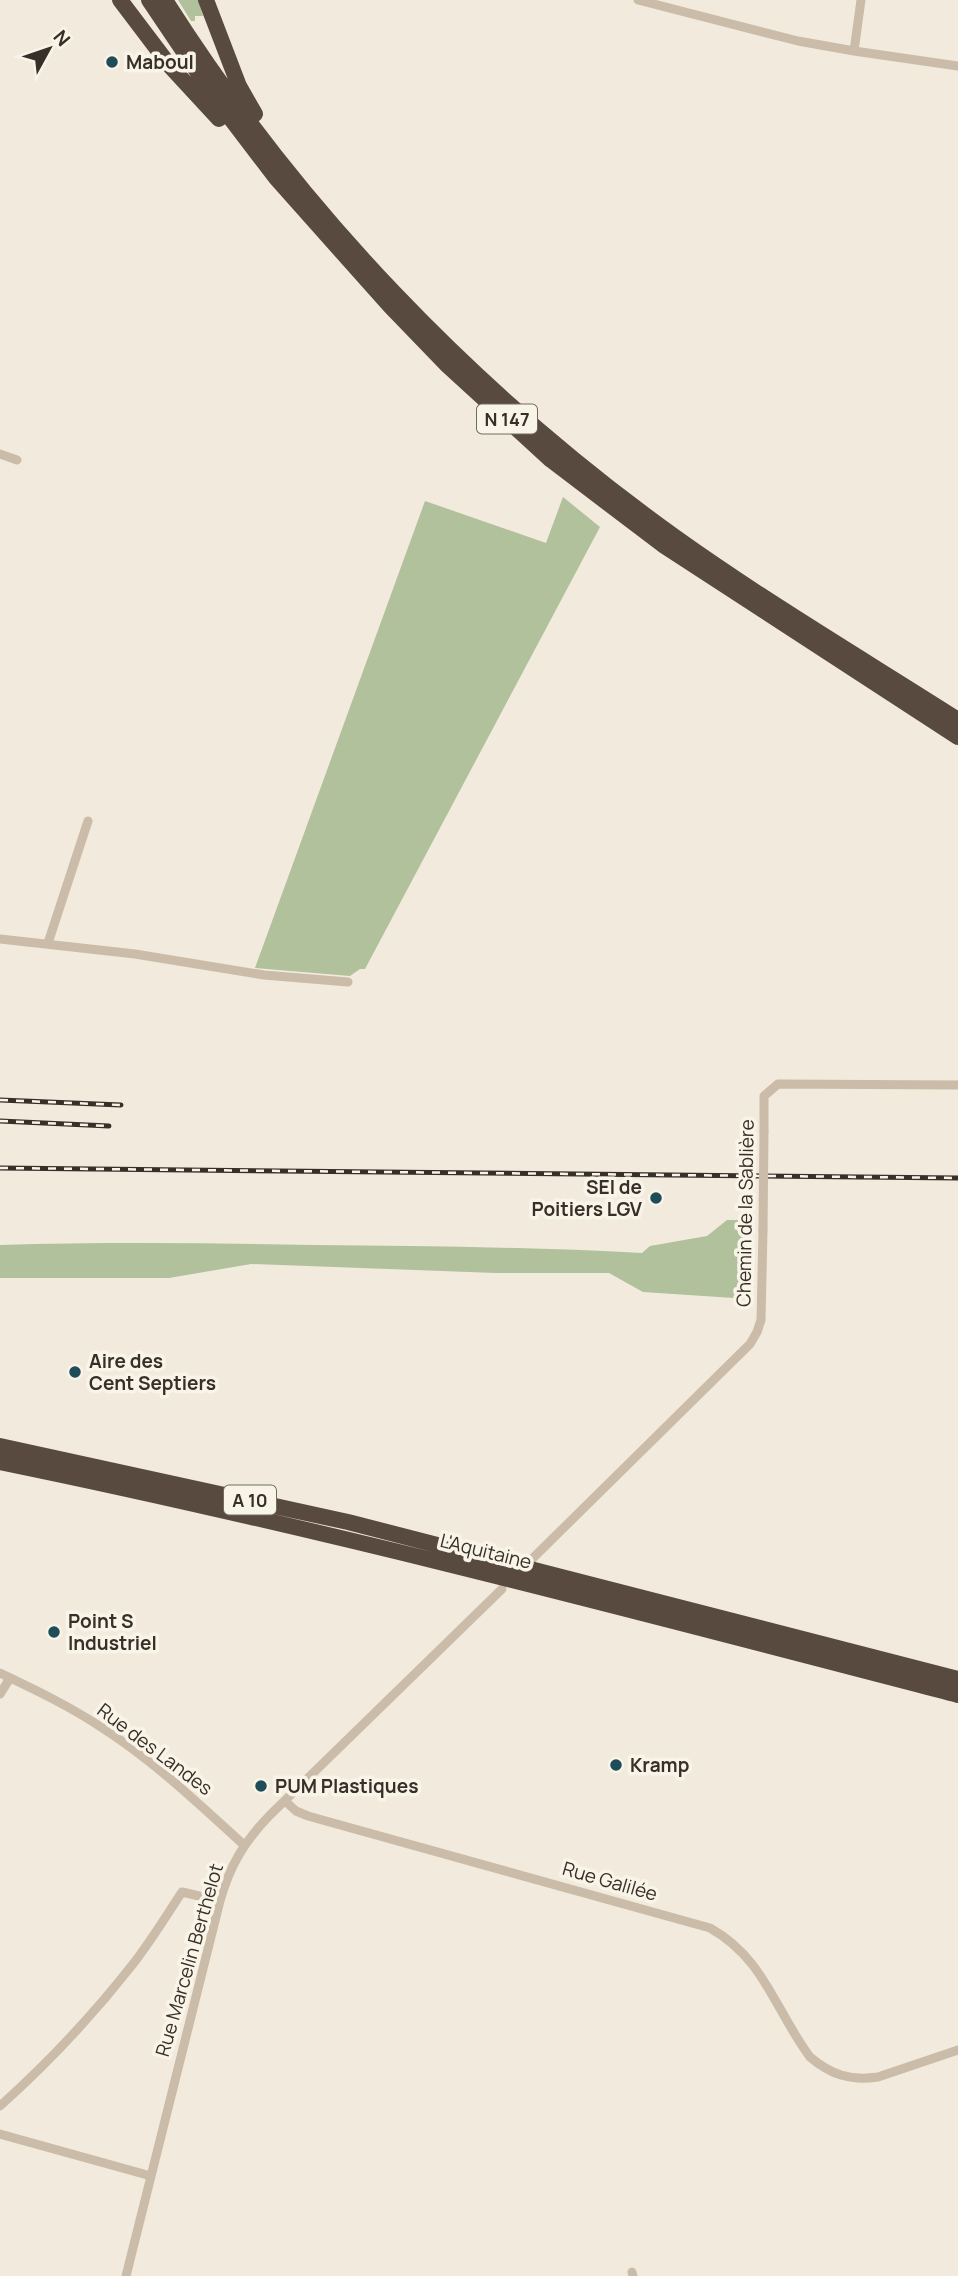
<svg xmlns="http://www.w3.org/2000/svg" width="958" height="2276" viewBox="0 0 958 2276" font-family="Manrope,sans-serif">
  <rect width="100%" height="100%" fill="#f2eadc"/>
  <path fill="#b0c19c" d="M178,0H198L203,16H195V21H191Z
    M563,497L600,527L365,969H360L350,976L255,968L425,501L546,543Z
    M751,1213L749,1299L643,1292L609,1273H496L251,1264L169,1278H0V1245C104,1242 209,1243 313,1245C422,1246 532,1247 642,1253L650,1246L707,1236L727,1220H741Z"/>
  <g fill="none" stroke-linecap="round" stroke-linejoin="round">
    <path stroke="#cabca8" stroke-width="9" d="M638,0L798,41L854,51L958,66
      M854,51L861,0
      M0,454L17,460
      M0,939L135,954L264,975L348,982
      M48,943L88,821
      M764,1131V1096L778,1084L958,1085
      M531,1560L750,1344L757,1332L761,1320L763,1230
      M0,1673C36,1690 71,1707 104,1729C155,1762 199,1804 244,1845
      M0,1694L10,1678
      M285,1801L296,1811L308,1816L710,1928C764,1958 775,2010 810,2057C831,2075 851,2081 878,2077L958,2050
      M0,2106C48,2063 93,2015 133,1964C151,1941 166,1916 182,1892L220,1901
      M0,2134L151,2176
      M632,2272L633,2276
      M126,2276L220,1901C230,1865 244,1842 270,1815L502,1589"/>
    <path stroke="#584a3f" stroke-width="16" d="M120,0L170,66L219,119
      M149,0L215,98L276,178L390,306L446,364L504,417L551,460L663,545L958,737
      M165,0C298,210 473,392 675,537C766,602 864,660 958,720
      M206,0L239,86L255,114
      M0,1446L348,1522L958,1679
      M0,1462C322,1528 640,1612 958,1695"/>
    <g stroke="#372f28" stroke-width="5">
      <path id="rail" d="M0,1100L121,1105
        M0,1121L109,1126
        M0,1168L958,1178"/>
    </g>
    <use href="#rail" stroke="#f9f4e8" stroke-width="2.5" stroke-dasharray="8" stroke-linecap="butt"/>
    <path stroke="#cabca8" stroke-width="9" d="M763,1230L764,1131"/>
  </g>
  <g fill="#1e4c58" stroke="#f9f4e8" stroke-width="2.5">
    <circle cx="112" cy="62" r="7"/>
    <circle cx="656" cy="1198" r="7"/>
    <circle cx="75" cy="1372" r="7"/>
    <circle cx="54" cy="1632" r="7"/>
    <circle cx="616" cy="1765" r="7"/>
    <circle cx="261" cy="1786" r="7"/>
  </g>
  <g text-anchor="middle" dominant-baseline="central" stroke-width="7" stroke-linejoin="round" paint-order="stroke">
    <g fill="#f9f4e8" stroke="#716a62" stroke-width="2">
      <rect x="477" y="404.5" width="60" height="29" rx="5"/>
      <rect x="224" y="1485.5" width="52" height="29" rx="5"/>
    </g>
    <g font-size="18" font-weight="bold" fill="#372f28">
      <text x="507" y="419">N 147</text>
      <text x="250" y="1500">A 10</text>
    </g>
    <g font-size="19" font-weight="bold" fill="#372f28" stroke="#f9f4e8" text-anchor="start">
      <text x="126" y="62">Maboul</text>
      <text x="642" y="1187" text-anchor="end">SEI de<tspan x="642" dy="22">Poitiers LGV</tspan></text>
      <text x="89" y="1361">Aire des<tspan x="89" dy="22">Cent Septiers</tspan></text>
      <text x="68" y="1621">Point S<tspan x="68" dy="22">Industriel</tspan></text>
      <text x="630" y="1765">Kramp</text>
      <text x="275" y="1786">PUM Plastiques</text>
    </g>
    <g font-size="19" fill="#372f28" stroke="#f9f4e8">
      <text transform="translate(745 1213) rotate(-89)">Chemin de la Sablière</text>
      <text transform="translate(486 1551) rotate(14)">L'Aquitaine</text>
      <text transform="translate(155 1749) rotate(37)">Rue des Landes</text>
      <text transform="translate(610 1881) rotate(16)">Rue Galilée</text>
      <text transform="translate(189 1960) rotate(-74)">Rue Marcelin Berthelot</text>
    </g>
  </g>
  <g transform="translate(49 49) rotate(50)" stroke="#f9f4e8" stroke-width="5" paint-order="stroke">
  <path d="M0-5L12 26L0 18L-12 26Z" fill="#372f28"/>
  <text y="-10" font-size="19" font-weight="bold" text-anchor="middle" fill="#372f28">N</text>
  </g>
</svg>
